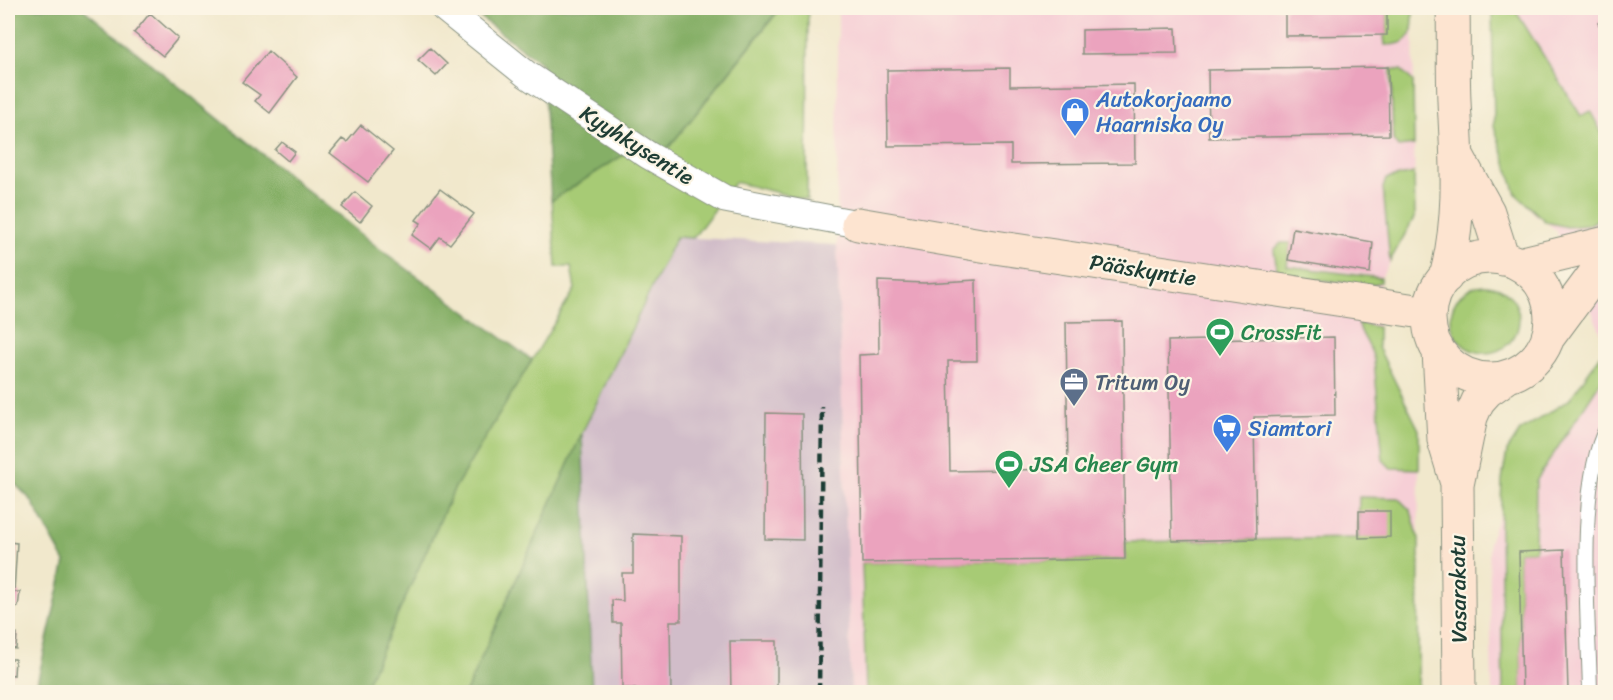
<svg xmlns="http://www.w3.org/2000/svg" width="1613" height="700" viewBox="0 0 1613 700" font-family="Sriracha,sans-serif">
  <rect width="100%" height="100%" fill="#fcf5e5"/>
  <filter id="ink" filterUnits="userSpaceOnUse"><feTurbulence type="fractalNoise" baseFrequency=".0167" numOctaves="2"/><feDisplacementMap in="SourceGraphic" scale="12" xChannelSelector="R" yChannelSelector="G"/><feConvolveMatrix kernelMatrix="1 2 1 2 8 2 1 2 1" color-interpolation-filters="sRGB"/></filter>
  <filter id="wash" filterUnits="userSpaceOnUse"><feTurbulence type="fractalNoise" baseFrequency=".008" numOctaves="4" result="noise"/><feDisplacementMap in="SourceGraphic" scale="24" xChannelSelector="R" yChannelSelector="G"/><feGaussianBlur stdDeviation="1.35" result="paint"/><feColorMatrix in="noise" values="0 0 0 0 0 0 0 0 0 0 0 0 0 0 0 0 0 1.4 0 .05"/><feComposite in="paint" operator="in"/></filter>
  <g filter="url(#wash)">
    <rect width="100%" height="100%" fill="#f1e8cc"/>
    <path fill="#f6cfd6" d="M838,8H1413L1415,216L1381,278L1377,347L1419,430L1418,692H851L837,245Z
      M1492,8H1605V342L1556,230L1535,214L1516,194L1494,126Z
      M1605,349V692H1492L1489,542L1515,474Z"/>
    <path fill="#d1bdc9" d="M676,237L837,245L851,692H592L582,433Z"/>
    <path fill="#a7cb74" stroke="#638454" stroke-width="1.5" d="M781,8H808L807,200L735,182L693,238L676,237L582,433L466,692H363L454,489L575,289L571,267H556L552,199L628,151L669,147Z
      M1387,8H1413C1413,32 1414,45 1385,45L1384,35L1387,34Z
      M1492,8H1514L1581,116L1590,111L1605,138V215L1589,225L1567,227L1546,222L1516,194L1494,126Z
      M1391,69L1401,70L1413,81L1414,145L1398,147L1393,140Z
      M1414,173L1415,216L1390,261L1383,188L1386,179Z
      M1281,243H1291L1287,266L1381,278V282L1370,285L1278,276L1274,250Z
      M1451 319a34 34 0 1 1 68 0a34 34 0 1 1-68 0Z
      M1358,323L1378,327V347L1419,430V469L1391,468L1383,460L1374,360C1371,345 1362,338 1358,323Z
      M1605,349V375L1536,481L1535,551L1519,552L1522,692H1503L1500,530L1502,480L1507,451L1520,431L1569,400Z
      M1359,497L1398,498L1411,511L1419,539L1418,692H866L862,563L1125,559V542L1358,538Z"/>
    <path fill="#85af66" stroke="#52764d" stroke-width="1.5" d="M8,8H82L377,247L532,360L454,489L363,692H35L65,562L31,500L8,477Z
      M468,8H780L669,147L628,152L551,201L542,64Z
      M582,433L592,692H466Z"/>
    <g id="blocks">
      <path fill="#eba3be" d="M1285,8H1387V35L1285,36Z
        M150,13L178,38L163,56L134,33Z
        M1606,18V36L1598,23Z
        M1176,28L1177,53L1082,54V30Z
        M430,48L447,64L436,76L418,60Z
        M268,51L297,77L270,113L255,101L260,95L242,82Z
        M1388,67L1389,135L1209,138L1208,70Z
        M1010,68V86L1134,84L1135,163L1011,164V145L888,146L887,70Z
        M361,125L393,151L368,182L330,153L342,139L347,142Z
        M282,142L295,152L288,161L275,150Z
        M440,189L474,214L450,244L440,237L431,249L412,235L421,223L416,220Z
        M355,192L372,206L360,222L342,207Z
        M1293,228L1373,242L1370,273L1288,260Z
        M976,280L977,361H948L950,471L1068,469L1066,322L1122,321L1125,559L862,563L859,355L879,354L878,281L924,283Z
        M1334,337L1335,415L1254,417L1256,539L1172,541L1168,341Z
        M766,413L802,414L803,540L765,539Z
        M1359,511H1390V537L1359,538Z
        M633,534L681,536V621H670L671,690L622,688L621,623H613L612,600L623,601L622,573H633Z
        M8,542L17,543L14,592H20L18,607H12L10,633L17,634L16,649L8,648Z
        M1564,550L1568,692H1522L1519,552Z
        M730,641H777V692H731Z
        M8,659H15L14,675L8,674Z"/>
    </g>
  </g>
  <g filter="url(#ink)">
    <use href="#blocks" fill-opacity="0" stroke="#889280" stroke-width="1.5"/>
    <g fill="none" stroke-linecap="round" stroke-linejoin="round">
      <g stroke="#889280" stroke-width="16">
        <path id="lane" d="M1590,692C1589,627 1576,485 1606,429"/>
      </g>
      <g stroke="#889280" stroke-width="29">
        <path id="street" d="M444,8L526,74L648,155L725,199L858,224"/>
      </g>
      <g stroke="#889280" stroke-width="35">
        <path id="secondary" d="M1459,159L1488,212L1503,259
          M858,224L975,244L1429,313
          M1429 318a61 61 0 1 1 122 0a61 61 0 1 1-122 0Z
          M1519,264L1606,243
          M1446,277C1460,224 1458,172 1455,118C1452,81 1454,44 1453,8
          M1549,336L1606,259
          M1439,352L1444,440L1456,480
          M1459,692L1457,485L1471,417L1478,401L1487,391L1507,377"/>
      </g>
      <use href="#lane" stroke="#fff" stroke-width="14"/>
      <use href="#street" stroke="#fff" stroke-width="27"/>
      <use href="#secondary" stroke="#fde4d0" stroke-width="33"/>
      <path stroke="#1f3d34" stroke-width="4.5" stroke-dasharray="9 4.5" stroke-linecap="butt" d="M819,692L822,407"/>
    </g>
  </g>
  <defs>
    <g id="shop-pin" transform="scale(1.5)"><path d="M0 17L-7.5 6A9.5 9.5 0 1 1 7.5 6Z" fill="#3f7fe0" stroke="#fcf5e5"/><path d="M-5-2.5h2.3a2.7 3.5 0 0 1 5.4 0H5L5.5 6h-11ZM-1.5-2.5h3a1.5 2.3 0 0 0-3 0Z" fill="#fff"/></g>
    <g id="stadium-pin" transform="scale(1.5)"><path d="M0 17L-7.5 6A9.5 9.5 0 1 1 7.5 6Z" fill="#2e9e5b" stroke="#fcf5e5"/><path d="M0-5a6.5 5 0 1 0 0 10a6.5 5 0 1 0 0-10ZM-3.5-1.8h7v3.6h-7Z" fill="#fff"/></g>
    <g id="office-pin" transform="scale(1.5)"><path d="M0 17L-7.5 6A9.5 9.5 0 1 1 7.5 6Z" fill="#5c6f8a" stroke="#fcf5e5"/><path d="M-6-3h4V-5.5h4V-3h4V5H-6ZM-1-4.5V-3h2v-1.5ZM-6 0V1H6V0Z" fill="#fff"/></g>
    <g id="supermarket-pin" transform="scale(1.5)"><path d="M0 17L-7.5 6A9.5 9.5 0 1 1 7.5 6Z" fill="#3f7fe0" stroke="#fcf5e5"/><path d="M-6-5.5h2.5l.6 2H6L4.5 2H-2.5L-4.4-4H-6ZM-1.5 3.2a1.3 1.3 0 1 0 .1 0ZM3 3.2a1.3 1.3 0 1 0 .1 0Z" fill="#fff"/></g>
  </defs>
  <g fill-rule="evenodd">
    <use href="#shop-pin" x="1075" y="112"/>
    <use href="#stadium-pin" x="1220" y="332"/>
    <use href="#office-pin" x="1074" y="382"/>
    <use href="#supermarket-pin" x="1227" y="428"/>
    <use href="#stadium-pin" x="1009" y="464"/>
  </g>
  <g text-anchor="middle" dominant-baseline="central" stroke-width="4.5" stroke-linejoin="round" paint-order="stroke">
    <g font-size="22" fill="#366cbe" stroke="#fcf5e5" text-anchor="start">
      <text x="1096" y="99">Autokorjaamo<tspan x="1096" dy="25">Haarniska Oy</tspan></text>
      <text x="1248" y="428">Siamtori</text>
    </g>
    <g font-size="22" fill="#1f3d34" stroke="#fcf5e5">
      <text transform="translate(637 145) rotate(32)">Kyyhkysentie</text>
      <text transform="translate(1143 270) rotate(9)">Pääskyntie</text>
      <text transform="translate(1458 589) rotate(-91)">Vasarakatu</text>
    </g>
    <g font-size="22" fill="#27864d" stroke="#fcf5e5" text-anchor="start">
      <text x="1241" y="332">CrossFit</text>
      <text x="1030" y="464">JSA Cheer Gym</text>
    </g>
    <g font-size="22" fill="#4e5e75" stroke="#fcf5e5" text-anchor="start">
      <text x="1095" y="382">Tritum Oy</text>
    </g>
  </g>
  <rect width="1613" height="700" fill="none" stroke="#fcf5e5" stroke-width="30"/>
</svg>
